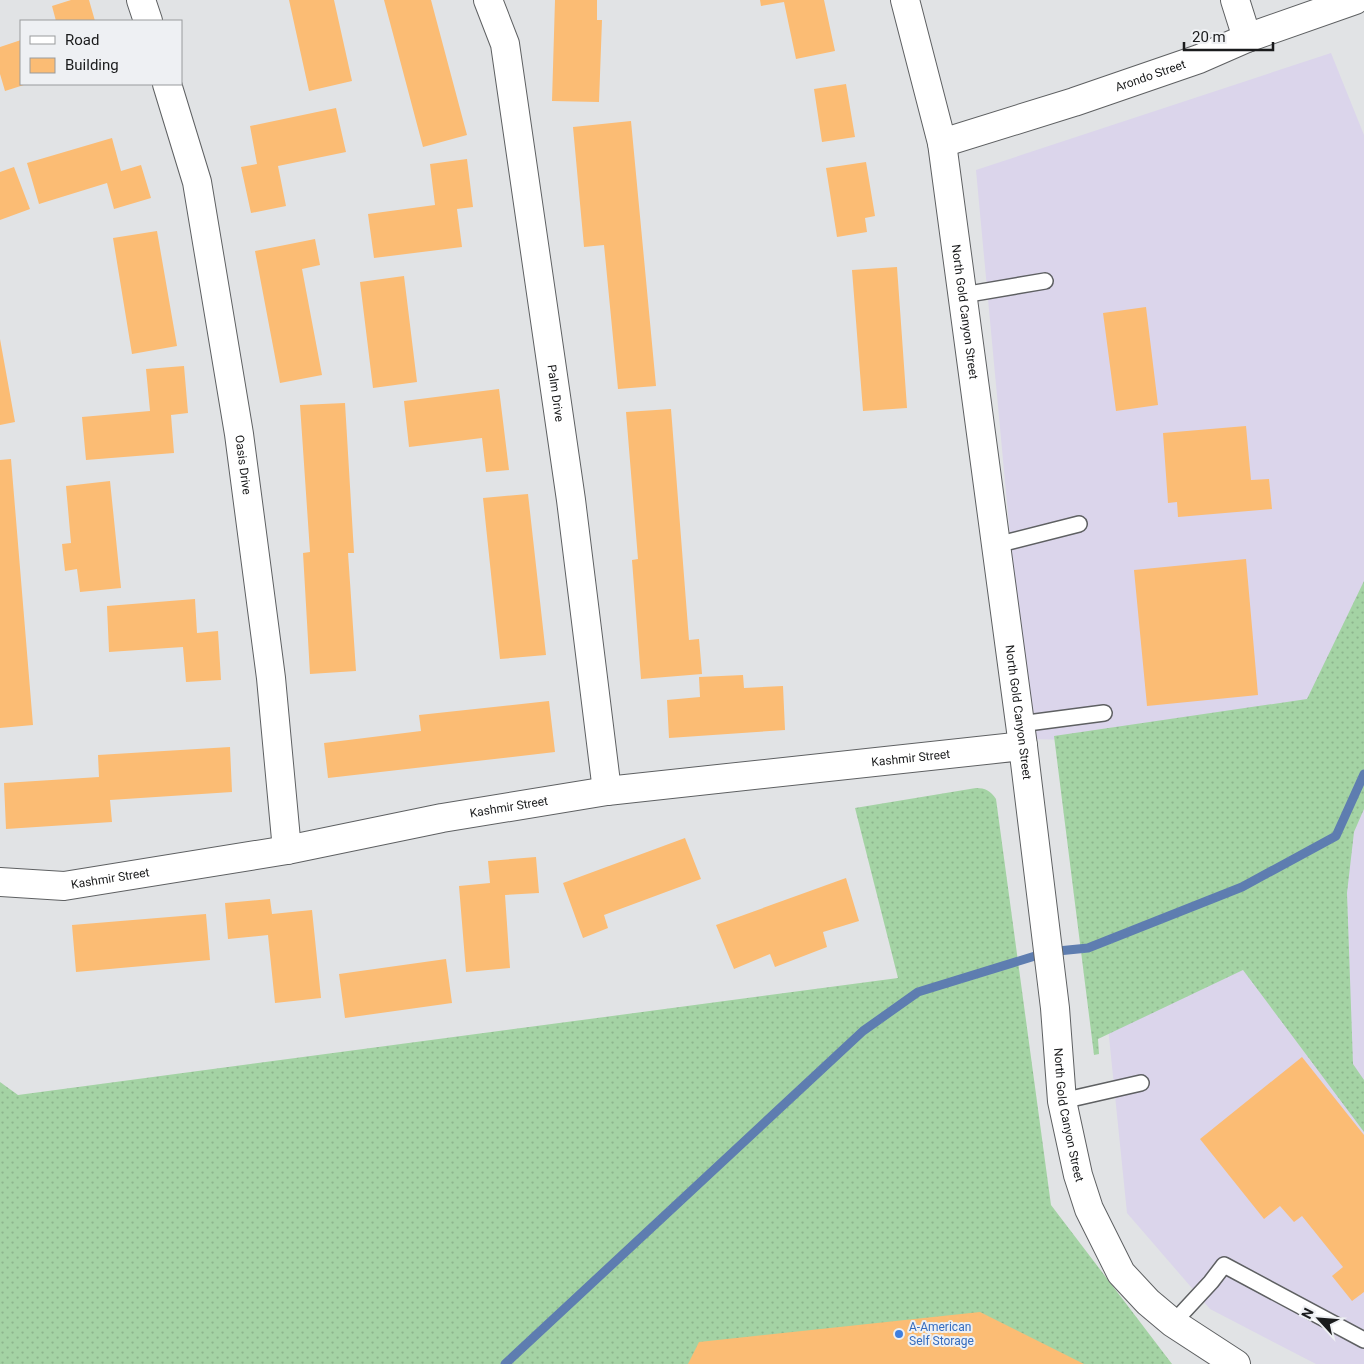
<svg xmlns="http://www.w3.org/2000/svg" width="1364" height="1364" viewBox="0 0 1364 1364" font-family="Roboto,sans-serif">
  <defs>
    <pattern id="grass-dots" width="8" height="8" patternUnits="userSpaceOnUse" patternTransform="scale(1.25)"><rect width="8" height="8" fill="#a4d3a4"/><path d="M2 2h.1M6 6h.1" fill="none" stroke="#8db58d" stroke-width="1.8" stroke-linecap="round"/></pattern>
  </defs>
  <rect width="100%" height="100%" fill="#e1e3e5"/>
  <path fill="#dbd5eb" d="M1331,53L1364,135V616L1308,717L1070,740L1029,739L976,170Z
    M1364,750V1364H1316L1210,1309L1127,1213L1108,1027Z"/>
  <path fill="url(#grass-dots)" d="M1364,581V809L1354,832L1347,893L1353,1064L1364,1080V1132L1243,970L1098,1039L1099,1054L1094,1055L1054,736L1307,699Z
    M976,788C985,788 991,791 996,799L1051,1205L1172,1364H0V1082L18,1095L898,978L855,808Z"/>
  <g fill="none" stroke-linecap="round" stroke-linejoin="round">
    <path stroke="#5e7db0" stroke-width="9" d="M505,1364L863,1031L918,992L1048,952L1088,948L1242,887L1336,836L1364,774"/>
  </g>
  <path fill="#fbbc74" d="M71,0H89L95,21H56L52,6Z
    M289,0H334L352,81L309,91Z
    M384,0H431L467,135L423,147Z
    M555,0H597V20H602L599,102L552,101Z
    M760,0H824L835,51L796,59L784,2L761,6Z
    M21,40V84H27L5,91L0,74V47Z
    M846,84L855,137L822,142L814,89Z
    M336,108L346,152L278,166L286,206L251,213L241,167L257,164L250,126Z
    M631,121L656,386L618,389L604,245L584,247L573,127Z
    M112,138L121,171L141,165L151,198L114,209L107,183L39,204L27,163Z
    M467,159L473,207L457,209L462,247L374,258L368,214L435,205L430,164Z
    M866,162L875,216L865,218L867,232L837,237L826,168Z
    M14,167L30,209L0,220V172Z
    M157,231L177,346L132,354L113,238Z
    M315,239L320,265L302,269L322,375L280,383L255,251Z
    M897,267L907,408L863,411L852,270Z
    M404,276L417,382L373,388L360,282Z
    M1146,307L1158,405L1116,411L1103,313Z
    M0,339L15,422L0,425Z
    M184,366L188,413L171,415L174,453L86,460L82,417L150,411L146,369Z
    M499,389L509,470L486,472L482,438L409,447L404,401Z
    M345,403L354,553H348L356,671L310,674L303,553L310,552L300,405Z
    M671,409L689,640L699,639L702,674L641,679L632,560L638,559L626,412Z
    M1246,426L1251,480L1269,479L1272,509L1178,517L1177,502L1168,503L1163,433Z
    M11,459L33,725L0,728V460Z
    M110,481L121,588L80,592L77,569L65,571L62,544L71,543L66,486Z
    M528,494L546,655L500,659L483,498Z
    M1246,559L1258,695L1147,706L1134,570Z
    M195,599L197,633L218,631L221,680L186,682L183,647L109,652L107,606Z
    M743,675L744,688L783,686L785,730L669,738L667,700L700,697L699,677Z
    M549,701L555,752L328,778L324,743L421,731L419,715Z
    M230,747L232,792L110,800L112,822L6,829L4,783L99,777L98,755Z
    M685,838L701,879L604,915L608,928L583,938L563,883Z
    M536,857L539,893L505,895L510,968L466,972L459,886L490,883L488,861Z
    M846,878L859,921L823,932L827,947L775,967L770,954L734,969L716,925Z
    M270,899L272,914L312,910L321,998L275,1003L268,935L228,939L225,903Z
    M206,914L210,960L76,972L72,925Z
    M446,959L452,1003L345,1018L339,974Z
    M1302,1057L1364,1135V1292L1352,1301L1332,1276L1343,1267L1302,1216L1294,1222L1280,1206L1264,1219L1200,1139Z
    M980,1312L1084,1364H688L699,1342Z"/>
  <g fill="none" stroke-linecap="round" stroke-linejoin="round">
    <g stroke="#5e6062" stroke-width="18">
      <path id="lane" d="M963,295L1045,281
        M996,545L1079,524
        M1020,724L1104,713
        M1062,1101L1141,1083
        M1173,1323L1211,1282L1224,1265L1364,1340"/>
    </g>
    <g stroke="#5e6062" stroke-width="30">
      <g id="street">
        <path d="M141,0L148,21"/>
        <path id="s1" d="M488,0L505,44L571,500L607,791"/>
        <path id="s2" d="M905,0L942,143L1023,746L1055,1008L1062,1101L1078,1175L1089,1209L1121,1273L1148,1302L1173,1323L1236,1364"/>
        <path d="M1235,0L1247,38"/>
        <path id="s3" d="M167,84L197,182L239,434L271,678L287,850"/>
        <path id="s4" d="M942,143L1074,102L1199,59L1247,38L1355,0"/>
        <path id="s5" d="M0,882L64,886L287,850L442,818L607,791L1023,746"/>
      </g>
    </g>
    <use href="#lane" stroke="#fff" stroke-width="15"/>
    <use href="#street" stroke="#fff" stroke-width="28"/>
  </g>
  <circle fill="#3f7fe0" stroke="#eef0f3" stroke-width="2" cx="899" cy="1334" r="5"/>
  <g text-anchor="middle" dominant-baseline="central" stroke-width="4" stroke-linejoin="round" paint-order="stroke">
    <g font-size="12" fill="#1a1b1c" stroke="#eef0f3">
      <text stroke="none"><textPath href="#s4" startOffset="219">Arondo Street</textPath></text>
      <text stroke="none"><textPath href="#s2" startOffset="318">North Gold Canyon Street</textPath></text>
      <text stroke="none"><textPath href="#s1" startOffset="400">Palm Drive</textPath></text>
      <text stroke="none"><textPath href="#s3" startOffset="389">Oasis Drive</textPath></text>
      <text stroke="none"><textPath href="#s2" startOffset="722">North Gold Canyon Street</textPath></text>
      <text stroke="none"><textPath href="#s5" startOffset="921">Kashmir Street</textPath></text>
      <text stroke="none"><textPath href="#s5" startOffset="516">Kashmir Street</textPath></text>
      <text stroke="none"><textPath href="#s5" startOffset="111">Kashmir Street</textPath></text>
      <text stroke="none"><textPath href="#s2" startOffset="1128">North Gold Canyon Street</textPath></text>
    </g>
    <g font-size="12" fill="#366cbe" stroke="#eef0f3" text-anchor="start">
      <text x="909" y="1327">A-American<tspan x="909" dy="14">Self Storage</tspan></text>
    </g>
  </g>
  <rect x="20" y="20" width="162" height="65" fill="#eef0f3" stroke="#999b9d"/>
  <rect x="30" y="36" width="25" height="8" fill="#ffffff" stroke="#999b9d"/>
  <text x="65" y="45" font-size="15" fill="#1a1b1c">Road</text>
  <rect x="30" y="58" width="25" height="15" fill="#fbbc74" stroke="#999b9d"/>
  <text x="65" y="70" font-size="15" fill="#1a1b1c">Building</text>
  <g transform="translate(1319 1319) rotate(296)" stroke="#eef0f3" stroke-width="4" paint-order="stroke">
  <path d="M0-4L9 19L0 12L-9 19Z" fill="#1a1b1c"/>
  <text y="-8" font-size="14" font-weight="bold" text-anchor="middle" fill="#1a1b1c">N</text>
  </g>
  <path d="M1184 42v8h89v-8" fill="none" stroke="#1a1b1c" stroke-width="2.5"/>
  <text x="1192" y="42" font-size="15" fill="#1a1b1c" stroke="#eef0f3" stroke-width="4" paint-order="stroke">20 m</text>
</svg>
